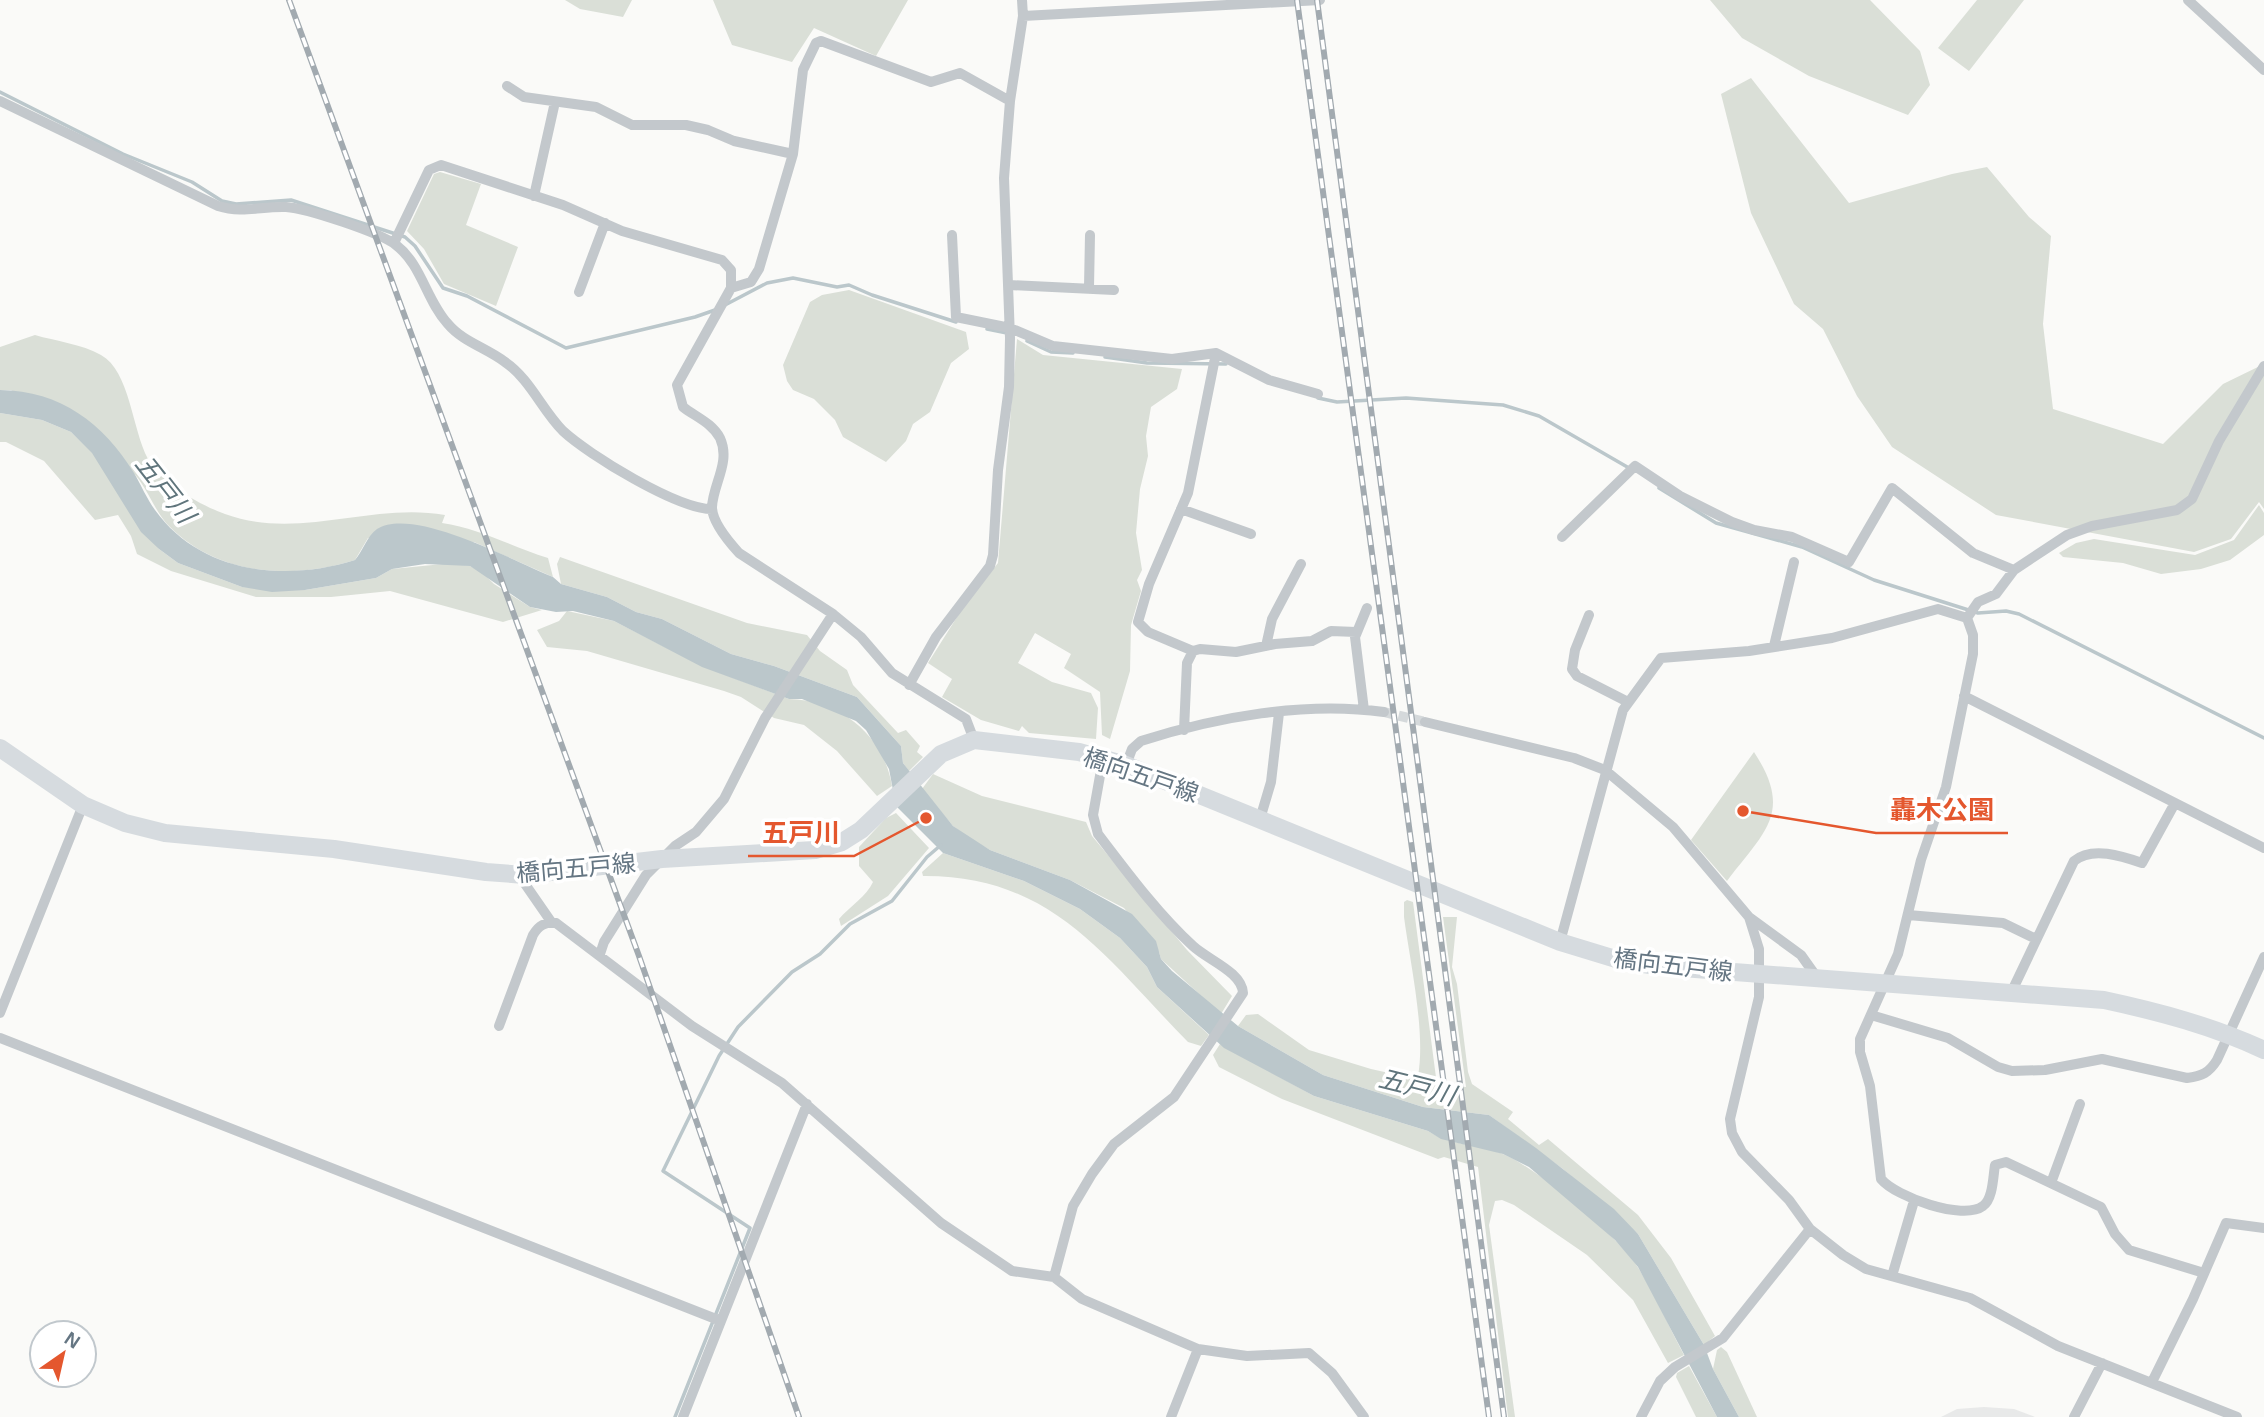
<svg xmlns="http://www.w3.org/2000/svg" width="2264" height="1417" viewBox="0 0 2264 1417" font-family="Arial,'Noto Sans JP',sans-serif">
  <rect width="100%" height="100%" fill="#fafaf8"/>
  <path fill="#e8e9e9" d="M1984,1407L2014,1409L2035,1417H1941L1957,1409Z"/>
  <path fill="#dadfd7" d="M565,0H632L623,17L580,9Z
    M713,0H908L876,56L814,28L792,62L732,45Z
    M1710,0H1870L1920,51L1930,85L1908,115L1809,76L1742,38Z
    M1977,0H2024L1969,71L1938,48Z
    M1751,78L1849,203L1952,174L1987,167L2029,217L2051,236L2043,324L2053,409L2163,444L2223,384L2264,364V509L2259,502L2231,539L2194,552L1996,515L1892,447L1857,396L1823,329L1794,304L1751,213L1721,94Z
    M440,172L481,184L466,225L518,247L496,306L444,284L424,249L407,231L434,174Z
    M849,290L966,332L969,349L951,363L930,412L913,424L906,441L886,462L843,437L835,420L814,399L793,390L787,381L783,365L810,302L822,295Z
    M35,335C55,341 82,344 101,355C130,371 132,429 148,459C163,484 198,504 225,514C298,541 371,502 445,515L442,523C479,528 512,547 548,558L553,577L474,542L368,538L355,560C293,580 219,576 170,527C154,512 146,483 131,471C94,441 51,417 11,390H0V347Z
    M1017,339L1043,355L1182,369L1177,389L1151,407L1146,436L1148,456L1140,489L1136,533L1142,570L1137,580L1141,591L1131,625L1130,671L1110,739L1102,735L1100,692L1064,668L1071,654L1035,633L1018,663L1052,682L1091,693L1098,708L1096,739L1029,733L1022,726L1019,731L981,720L942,697L952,679L928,663L964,606L998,563Z
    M0,413L42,420L71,432L92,452L159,549L178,563L242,587L305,590L376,578L392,569L453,563L470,566L483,573L494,584L530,607L542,610L503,622L390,591L331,597H256L171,571L137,554L131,536L118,515L95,520L44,461L6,442H0Z
    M2259,505L2264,513V535L2230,560L2201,569L2161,574L2123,563L2063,557L2059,553L2076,543L2094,539L2195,555L2234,540Z
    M560,557L747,623L807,635L820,651L847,670L853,685L898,733L906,730L920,746L917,752L923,757L909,771L903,763L901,746L857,697L774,666L731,654L662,619L636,612L607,597L561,584L557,564Z
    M567,611L614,621L702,666L789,699C841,700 884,736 892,786L877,796L837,751L804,725L774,718L741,697L724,691L587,651L547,647L537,630L559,621Z
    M1754,752C1794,813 1764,832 1727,881L1691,840Z
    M933,774L982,796L1086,822L1092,836L1187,950L1232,996L1221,1014L1161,959L1159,952L1124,908L1070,880L990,850L969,838L953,826L922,789Z
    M896,813L929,848L888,896L841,926L839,919C849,907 867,896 873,882L859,866V847L886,818Z
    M943,853L1024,881L1080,909L1120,938L1147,967L1157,987L1209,1035L1201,1046L1188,1042C1106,959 1053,875 923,876L922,872Z
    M1407,900L1413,902L1437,1085L1466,1087L1443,917H1457L1452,967L1457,984L1468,1072L1472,1084L1513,1112L1508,1119L1539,1145L1548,1139L1638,1215L1671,1258L1715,1336L1704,1345L1638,1234L1563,1169L1489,1115L1423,1107L1323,1075L1238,1026L1246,1015L1258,1014L1309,1050L1371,1069L1407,1077L1418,1076C1426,1033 1410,962 1404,917V902Z
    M1220,1044L1314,1096L1428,1131C1451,1146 1480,1144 1505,1155C1540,1170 1619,1237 1639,1269C1656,1297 1669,1327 1684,1355L1668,1363L1633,1300L1587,1255L1514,1205L1502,1200L1495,1201L1489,1225L1515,1417H1508L1478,1167L1444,1157L1438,1159L1282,1099L1219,1067L1213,1055Z
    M1721,1347L1727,1352L1757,1417H1739L1713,1369L1717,1350Z
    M1689,1366L1717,1417H1696L1676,1377L1677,1373Z"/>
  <path fill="#bbc7cb" d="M0,390C61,391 103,423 134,473C141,485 147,499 155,510C201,574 286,582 355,560C363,551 367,536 377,529C414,506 515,562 553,577L561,584L607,597L636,612L662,619L731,654L774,666L857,697L901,746L903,763L953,826L990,850L1070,880L1132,914L1156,941L1161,959L1172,971L1238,1026L1323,1075L1423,1107L1489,1115L1536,1148L1614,1209L1638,1234L1704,1345L1713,1369L1739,1417H1717L1638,1267L1615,1240L1529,1167L1503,1154L1441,1139L1428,1131L1314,1096L1224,1048L1157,987L1147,967L1120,938L1080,909L1024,881L943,853L896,806L889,769L866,730L856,721L802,699H789L702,667L614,621L573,611L556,612L530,607L470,566L425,564L392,569L376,578L305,590L272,592L242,587L178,563L159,549L141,532L92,453L71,432L42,420L0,413Z"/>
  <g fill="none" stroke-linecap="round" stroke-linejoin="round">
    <path stroke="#bbc7cb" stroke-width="3.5" d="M0,92L123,154L192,182L222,201L236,204L291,200L405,237L415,246L443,288L467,296L566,348L695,317L715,310
      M725,305L767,283L793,278L837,287L849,285L872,295L956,322
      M987,329L1007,333
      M1027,341L1051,352L1073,353
      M1105,357L1147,363L1226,364
      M1318,398L1337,402L1406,398L1503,405L1539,416L1629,468
      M1659,488L1716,523L1802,547L1874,580L1978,613L2006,611L2019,614L2264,738
      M675,1417L750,1228L663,1171L719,1056L738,1027L792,972L820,954L850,924L892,901L927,857L941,845"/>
    <path stroke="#d5d9db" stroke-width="10" stroke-dasharray="10 5" stroke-linecap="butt" d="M1384,712L1425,722"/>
    <path stroke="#c3c8cc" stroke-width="10" d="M2188,0L2264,70
      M1023,16L1320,0
      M507,86L524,97L596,107L632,125H686L708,130L734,141L793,154
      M0,101L218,206C243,214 261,206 286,207C306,208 381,233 396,245C422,265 426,300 448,324C463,342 487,348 505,362C530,379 542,410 563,431C589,455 677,509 712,509
      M534,196L555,102
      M952,235L956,317L1010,328L1053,346L1172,359L1216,353L1269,380L1318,394
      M394,243L429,170L441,165L563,205L622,231L722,260L731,270V288L677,385L683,407C696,417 712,423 720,438C731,462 713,484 712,507C712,522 729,542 739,553L833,614L861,637L892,673L966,719L974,740
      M1009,285L1114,290
      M1089,287L1090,235
      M731,288L751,282L759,269L793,154L803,70L816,43L821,41L931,82L960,73L1010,101
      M579,292L605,223
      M1181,509L1251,534
      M1562,537L1635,466L1680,496L1732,522L1754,530L1792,537L1849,562L1892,488L1973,553L2014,570
      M1589,615L1575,650L1572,669L1577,676L1628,702
      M1967,618L1973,635V654L1946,787L1921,860L1898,954L1860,1039V1052L1870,1086L1881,1179C1896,1197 1963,1221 1983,1206C1993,1199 1993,1177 1995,1165L2006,1162L2101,1207L2115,1234L2129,1250L2204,1273
      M1967,618L1978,602L1996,594L2014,570L2067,535L2092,526L2177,510L2192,499L2219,441L2264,366
      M1266,646L1272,619L1301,564
      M1774,646L1794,562
      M1193,651L1148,632L1138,622L1149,584L1188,493L1216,353
      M909,685L936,637L990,566L993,555L998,470L1009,387L1010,338L1004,178L1010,101L1023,16L1022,0
      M1964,696L2264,848
      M1364,710L1355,637L1367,608
      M1425,722L1574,758L1605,770L1673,827L1749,917L1759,949V997L1730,1119L1732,1133L1742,1152L1789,1200L1810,1229L1843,1255L1866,1269L1970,1298L2058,1346L2237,1417
      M1184,730L1187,663L1193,651L1200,649L1236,652L1275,644L1312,641L1331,631L1356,632
      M1126,765L1132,749L1141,741C1216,717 1305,701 1384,712
      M1260,819L1271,782L1279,713
      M525,875V884L552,923
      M1908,915L2003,923L2034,938
      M1749,917L1801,955L1818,979
      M1560,942L1623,710L1661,658L1749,651L1832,638L1938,609L1967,618
      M600,954L604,942L646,875L675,846L696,832L724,799L765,718L833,614
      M2011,993L2074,861C2092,846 2122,856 2142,863L2175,803
      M0,1013L83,805
      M1871,1015L1948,1038L1998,1067L2012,1071L2045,1070L2102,1059L2187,1078C2202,1076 2209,1073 2217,1060L2264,957
      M499,1026L533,935C539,925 545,922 556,923L692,1026L782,1083L941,1223L1012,1271L1054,1277L1082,1299L1198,1349L1247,1356L1309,1353L1332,1373L1364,1417
      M0,1038L721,1321
      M2051,1183L2080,1104
      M1892,1276L1914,1201
      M1054,1277L1073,1206L1092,1174L1114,1144L1174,1097L1243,993C1242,972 1208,960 1193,946C1158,914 1127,872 1098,834L1093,815L1103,759
      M2152,1382L2193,1299L2226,1223L2264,1228
      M683,1417L807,1104
      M1171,1417L1198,1349
      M1641,1417L1660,1381L1675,1367L1723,1338L1810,1229
      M2074,1417L2102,1363"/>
    <path stroke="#d6dbdf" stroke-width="18" d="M0,748L83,805L125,823L165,833L334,849L486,872L525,875L662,859L815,850L842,842L861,830L941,754L974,740L1079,752L1126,765L1560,942L1619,960L1656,966L2104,1000C2160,1012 2212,1026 2264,1050"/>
    <g stroke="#a2aab0" stroke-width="6">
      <path id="rail" d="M289,0L639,956L799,1417
        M1297,0L1489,1417
        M1317,0L1504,1417"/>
    </g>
    <use href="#rail" stroke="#fff" stroke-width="3.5" stroke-dasharray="10" stroke-linecap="butt"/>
  </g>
  <g text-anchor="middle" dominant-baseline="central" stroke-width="7" stroke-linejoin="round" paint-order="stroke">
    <g font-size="24" fill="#657683" stroke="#fff">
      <text transform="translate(1141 775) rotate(19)">橋向五戸線</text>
      <text transform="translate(576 868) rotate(-5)">橋向五戸線</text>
      <text transform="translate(1673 965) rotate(7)">橋向五戸線</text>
    </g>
    <g font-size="26" font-style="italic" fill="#60757c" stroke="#fff">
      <text transform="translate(165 489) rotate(52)">五戸川</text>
      <text transform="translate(1417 1087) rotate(14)">五戸川</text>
    </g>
  </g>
  <path fill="none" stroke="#e4572e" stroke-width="2.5" d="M1743 811L1876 833H2008M926 818L854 856H748"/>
  <g fill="#e4572e" stroke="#fff" stroke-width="2.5">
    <circle cx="1743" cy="811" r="7"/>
    <circle cx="926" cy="818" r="7"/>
  </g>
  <g font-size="26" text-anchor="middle" font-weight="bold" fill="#e4572e" stroke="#fff" stroke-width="7" stroke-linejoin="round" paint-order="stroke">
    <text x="1942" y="819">轟木公園</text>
    <text x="801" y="842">五戸川</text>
  </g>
  <g transform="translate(63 1354) rotate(34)"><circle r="33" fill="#ffffff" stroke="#c1c8cd" stroke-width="2"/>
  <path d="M0-5L12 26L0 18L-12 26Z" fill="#e4572e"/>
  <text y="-10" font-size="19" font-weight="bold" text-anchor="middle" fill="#657683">N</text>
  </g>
</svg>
